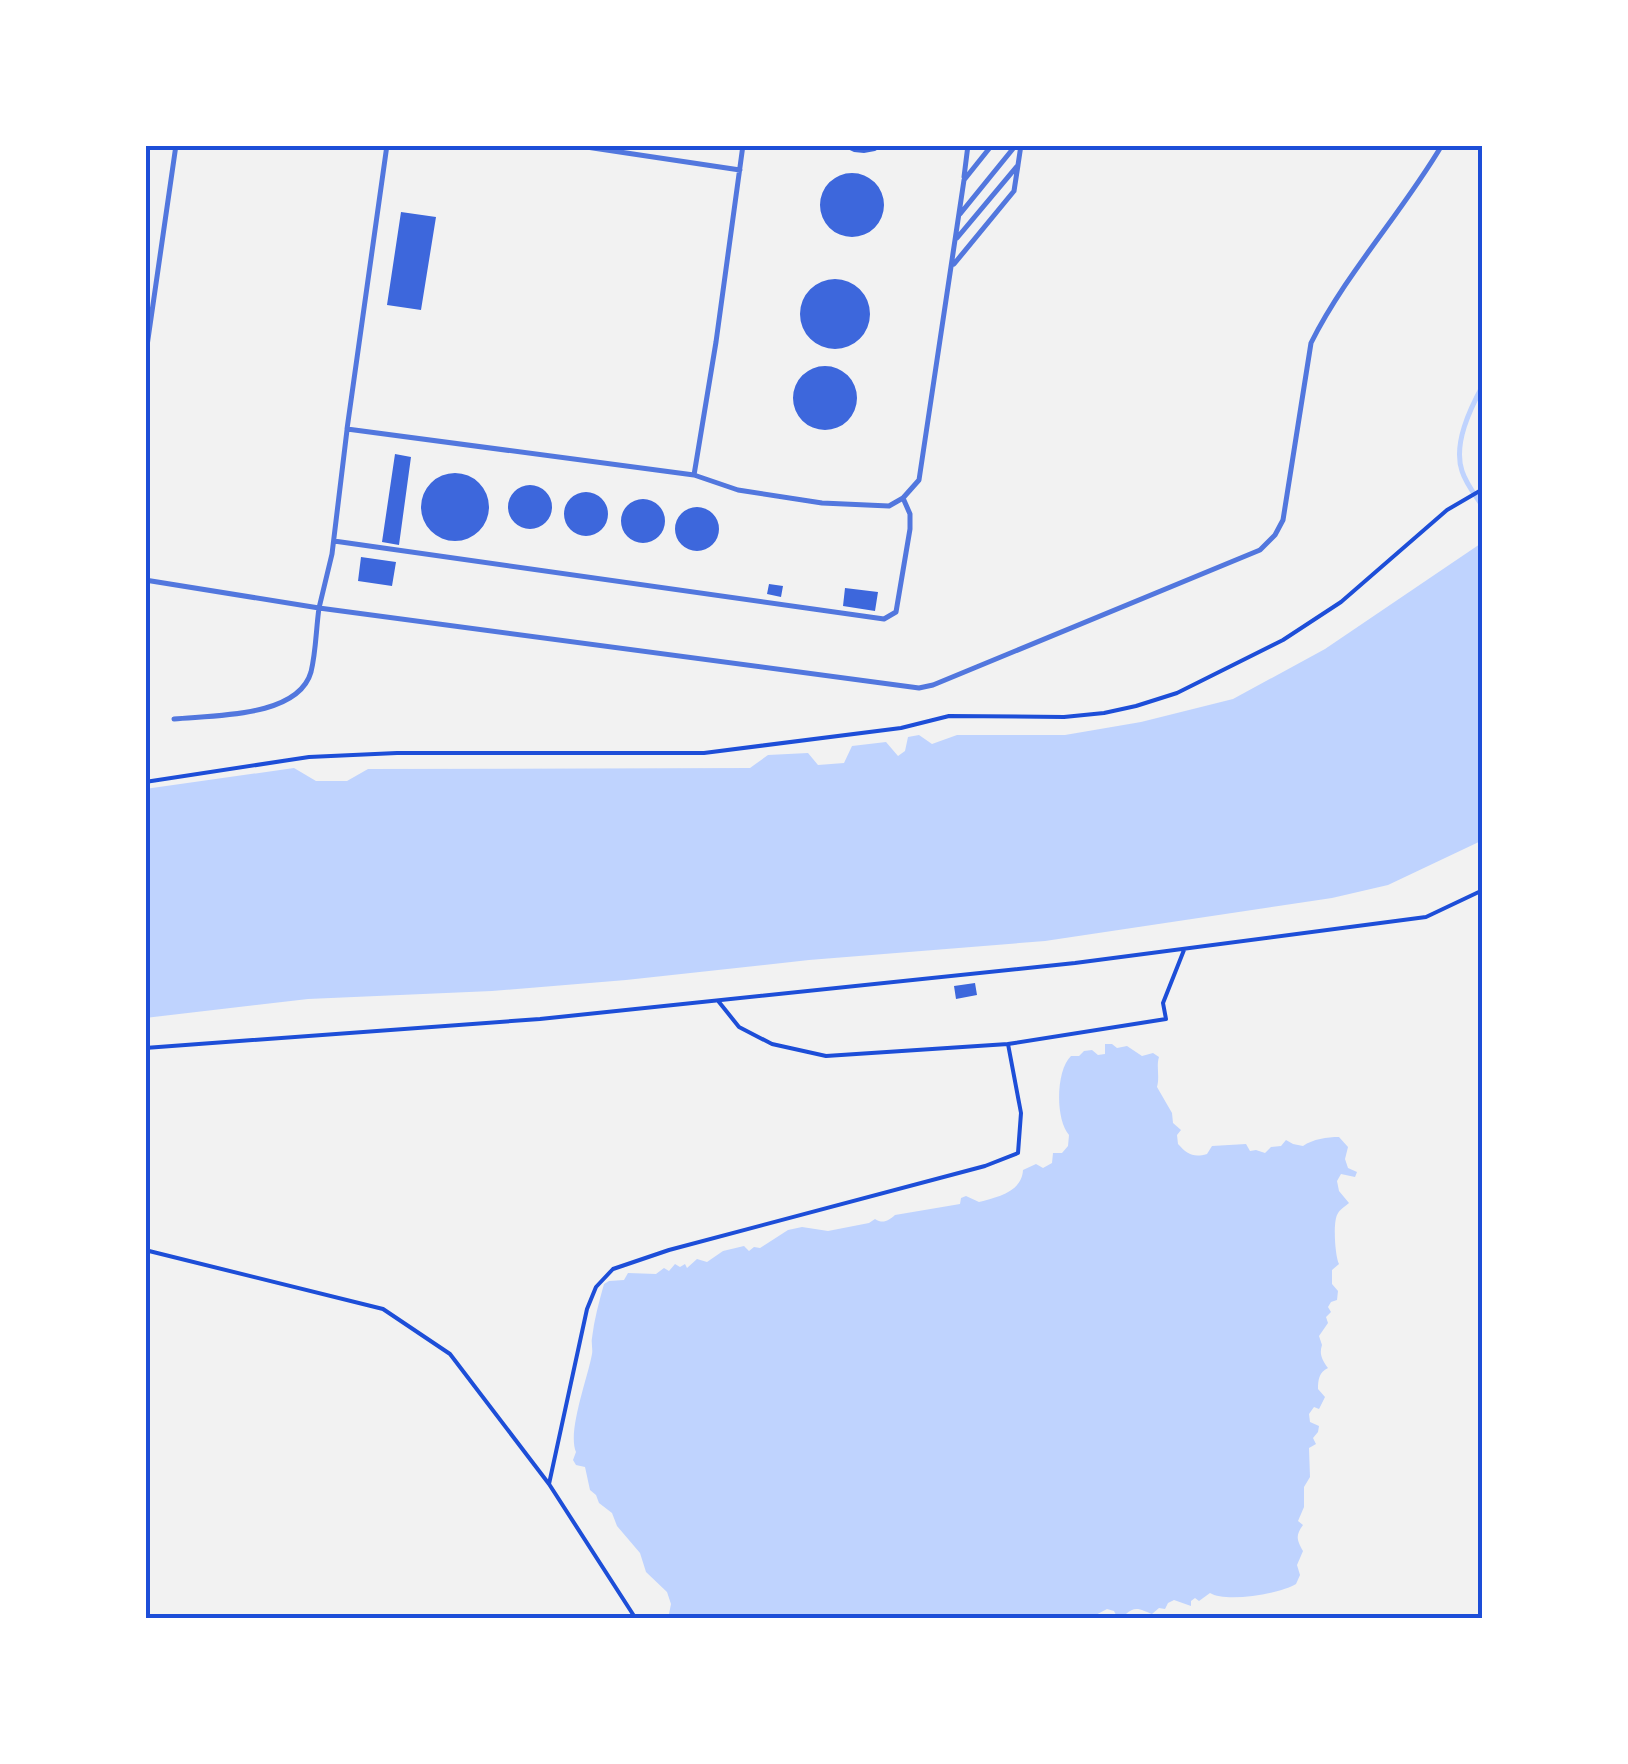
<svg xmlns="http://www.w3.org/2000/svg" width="1628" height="1764" viewBox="0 0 1628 1764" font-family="'Nunito Sans',sans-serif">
  <rect width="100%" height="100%" fill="#f2f2f2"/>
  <path fill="#bfd3fe" d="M1483,542V840L1388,885L1332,898L1045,941L809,960L626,980L492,991L308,999L145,1018V789L294,768L316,781H347L368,769L750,768L768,755L808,753L818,765L844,763L852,746L886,742L898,756L905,751L908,737L919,735L932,744L957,735H1065L1141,722L1233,699L1325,649Z
    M1105,1044H1112L1117,1048L1127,1046L1142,1056L1153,1053L1159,1057C1156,1067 1160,1076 1157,1087L1172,1113L1173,1123L1181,1130L1177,1135L1178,1144C1187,1154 1193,1158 1207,1154L1212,1146L1246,1144L1250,1151L1256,1150L1265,1153L1271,1147L1281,1146L1286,1140L1293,1144L1303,1146C1313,1139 1327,1137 1339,1137L1348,1147L1345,1159L1348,1168L1357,1172L1355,1177L1341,1174L1337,1181L1339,1191L1349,1203C1343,1208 1340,1209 1337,1215C1333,1224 1335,1256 1339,1264L1332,1270V1284L1338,1291L1337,1300L1331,1302L1328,1307L1331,1312L1326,1317L1328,1323L1319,1336L1322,1345C1319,1354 1322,1360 1328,1368C1319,1372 1318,1380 1318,1389L1325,1397L1319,1409L1314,1407L1309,1414L1310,1422L1319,1426L1318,1432L1313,1438L1316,1444L1309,1448L1310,1477L1304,1487V1507L1298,1521L1303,1525C1295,1536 1297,1540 1303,1551L1297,1565L1300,1575L1296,1584C1279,1594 1226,1603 1210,1593L1199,1601L1195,1598L1191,1601V1606L1174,1600L1168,1603L1165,1609L1159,1608L1152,1614C1142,1610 1135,1605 1126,1614L1116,1615L1114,1611L1107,1609L1088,1619L1073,1614L1066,1619L1062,1616L1053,1619H668L671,1604L667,1592L646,1572L640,1553L617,1526L612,1513L599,1503L596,1495L590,1490L585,1467L576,1465L573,1460L576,1452C567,1432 588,1377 592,1354C593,1349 591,1343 592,1338C594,1320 599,1302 604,1284L609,1281L624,1280L628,1273L656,1274L664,1268L669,1271L675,1264L680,1267L685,1264L687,1268L697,1259L707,1262L723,1251L744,1246L749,1251L754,1247L760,1248L788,1230L802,1227L828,1231L869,1223L875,1219C883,1224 888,1221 895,1215L960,1204L961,1198L966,1196L979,1202C997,1197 1022,1192 1023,1170L1036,1164L1043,1168L1052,1163L1053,1153H1062L1068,1146L1069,1135C1055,1119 1056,1070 1071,1056H1079L1084,1051L1092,1050L1098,1055L1105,1054Z"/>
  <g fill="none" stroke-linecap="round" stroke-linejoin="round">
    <path stroke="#bfd3fe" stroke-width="5" d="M1483,385C1470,409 1453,444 1462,471C1466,484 1476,496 1483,507"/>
  </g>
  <path fill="#3d67dc" d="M839,145H886L875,151L864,153L854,152Z
    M820 205a32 32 0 1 1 64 0a32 32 0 1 1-64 0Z
    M401,212L436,217L421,310L387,305Z
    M800 314a35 35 0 1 1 70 0a35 35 0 1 1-70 0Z
    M793 398a32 32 0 1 1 64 0a32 32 0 1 1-64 0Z
    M395,454L411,457L399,545L382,542Z
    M421 507a34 34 0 1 1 68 0a34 34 0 1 1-68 0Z
    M508 507a22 22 0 1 1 44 0a22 22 0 1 1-44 0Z
    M564 514a22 22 0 1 1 44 0a22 22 0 1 1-44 0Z
    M621 521a22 22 0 1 1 44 0a22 22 0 1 1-44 0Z
    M675 529a22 22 0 1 1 44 0a22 22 0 1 1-44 0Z
    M361,557L396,562L392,586L358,581Z
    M769,584L783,586L781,597L767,594Z
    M845,588L878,592L875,611L843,606Z
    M975,983L977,995L956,999L954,986Z"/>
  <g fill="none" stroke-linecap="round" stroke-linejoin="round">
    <path stroke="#1d4ed8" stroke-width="4" d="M145,782L309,757L397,753H704L901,728L949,716L1064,717L1104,713L1136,706L1177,693L1283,640L1341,602L1447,510L1483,489
      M719,1002L739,1027L772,1044L826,1056L1008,1044L1166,1019L1163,1003L1184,950
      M145,1048L540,1019L1075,963L1426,917L1483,890
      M145,1250L383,1309L450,1354L549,1484L636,1619
      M549,1484L587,1309L596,1287L613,1269L669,1250L985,1166L1018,1153L1021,1113L1008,1044"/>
    <path stroke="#5277de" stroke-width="5" d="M387,145L347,429L694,475
      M573,145L740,170
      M743,145L716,342L694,475L738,490L822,503L889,506L903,498L919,480L964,180L992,145
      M964,177L968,145
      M960,214L1016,145
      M957,238L1018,165L1021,145
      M954,264L1014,191L1018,165
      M145,360L176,145
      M334,541L884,619L896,612L910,529V514L903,498
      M145,580L319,608L332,554L347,430
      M174,719C212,715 298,718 311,672C316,652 316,629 319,608L919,688L933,685L1260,550L1275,535L1283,520L1311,343C1346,273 1402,213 1442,145"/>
  </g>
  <rect width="1628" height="1764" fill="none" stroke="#ffffff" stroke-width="295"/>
  <rect x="148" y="148" width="1332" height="1468" fill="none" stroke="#1d4ed8" stroke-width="4"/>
</svg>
